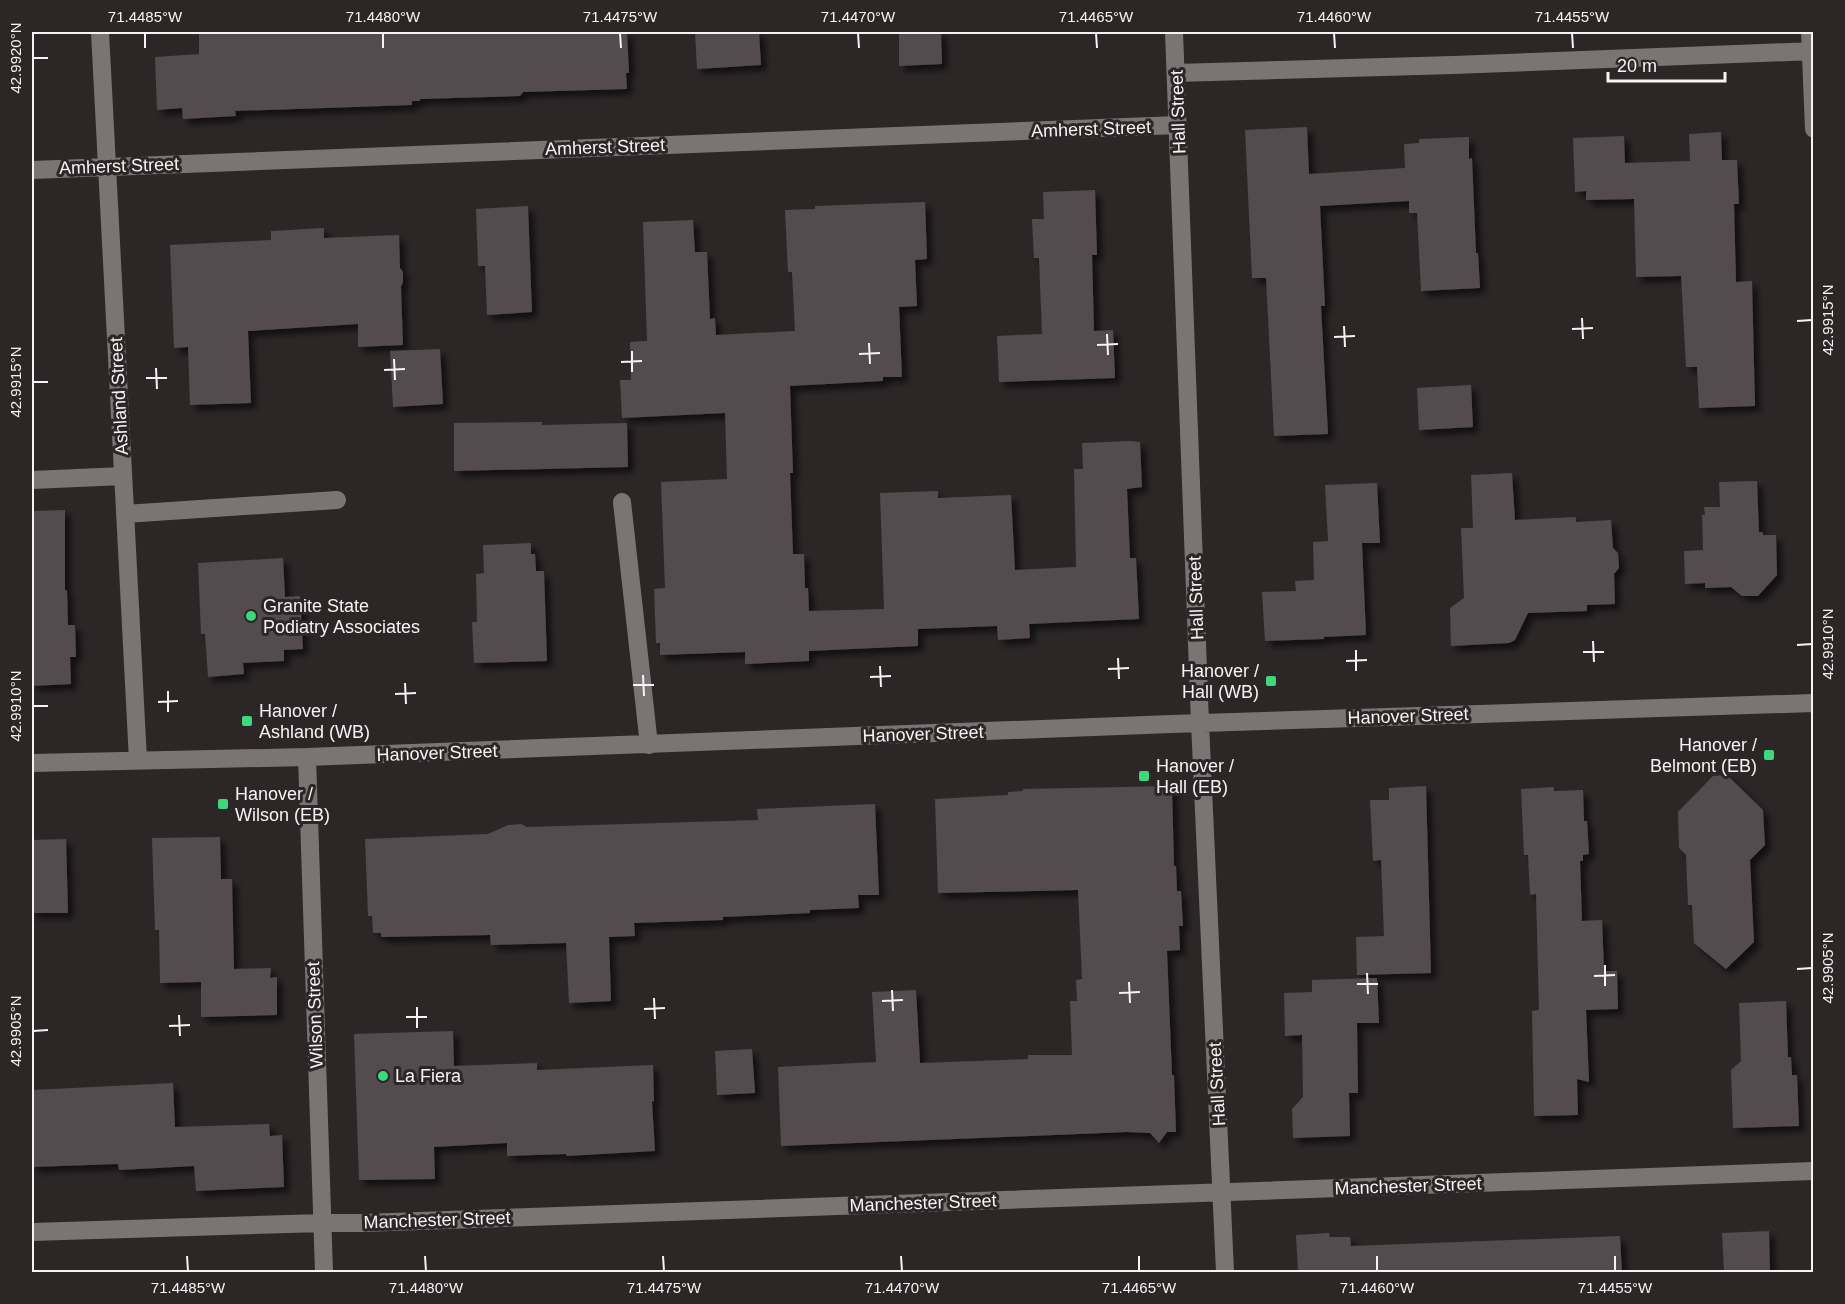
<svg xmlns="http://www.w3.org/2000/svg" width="1845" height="1304" viewBox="0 0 1845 1304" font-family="Arial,sans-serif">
  <defs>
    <filter id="shadow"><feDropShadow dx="5.5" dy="5.5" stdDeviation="3" flood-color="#0009"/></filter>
  </defs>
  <rect width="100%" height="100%" fill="#2c2627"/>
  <path fill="#534c4d" filter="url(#shadow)" d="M199,32H627L629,73H626L627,89L523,92L520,96L420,99V101H412V105L235,111L236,116L183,119L182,108L157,110L155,57L199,54Z
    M695,32H759L761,65L697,69Z
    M899,32H941L942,64L899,66Z
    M1307,127L1309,174L1405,168L1404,144L1419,143V139L1469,137V159L1472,158L1476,253H1478L1480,288L1421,291L1417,213H1409V201L1320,206L1325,306H1321L1328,434L1274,436L1266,278H1252L1245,130Z
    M1721,132L1722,160H1737L1739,204H1734L1736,282L1752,281L1755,406L1699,408L1697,367H1686L1681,276L1636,277L1634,199L1586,200V191L1575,192L1573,138L1624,136L1625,163L1690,161L1689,134Z
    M1095,190L1097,255H1092L1094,331L1113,330L1115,378L999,382L997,336L1042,334L1039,258H1034L1032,219H1044L1043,192Z
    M925,202L927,259L915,260L917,306L899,307L902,377H883V381L790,386L793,473H790L793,554H804L805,588H808L809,611L884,609L880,493L938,491V498L1011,495L1015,570L1076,567L1074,469H1083L1082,443L1130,441L1140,442L1142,487L1127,489L1130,558H1136L1139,619L1029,624L1030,638L998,640L997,626L918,629V646L809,651V661L745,664V652L660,655V643H656L654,589L665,588L661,482L727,479L725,413L622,418L620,380H631L630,342L647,341L643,222L693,220L695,252H707L710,319L715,318L716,335L795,331L792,272H788L785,210L815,209V206Z
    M528,206L532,312L487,315L485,266H478L476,209Z
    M324,228V238L399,235L400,268L403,272V282L401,287L403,345L358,347V324L248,331L251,403L190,405L188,347L174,348L170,245L271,240V231Z
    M440,349L443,404L393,407L390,351Z
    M1471,385L1473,427L1419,430L1417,388Z
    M542,422V425L627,423L628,467L454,471V423Z
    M1512,473L1515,520L1576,517V522L1611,520L1613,548L1618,553L1619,568L1614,574L1615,604L1587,605V611L1528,613L1515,640L1509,643L1451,646L1450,608L1464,598L1461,528H1473L1471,475Z
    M1757,481L1759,532H1763V535H1776L1777,575L1758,596H1742L1731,587L1705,588V583L1685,584L1684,551L1703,550L1702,515H1705L1704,507H1720L1719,482Z
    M1377,483L1380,543H1362L1366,635L1324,637V639L1265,641L1262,592L1296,591L1295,581L1314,580L1313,542L1328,541L1325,485Z
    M65,510V590H67L68,625H75L76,657H70L71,684L32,686V511Z
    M531,543V554H535L536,571H544L547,661L474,663L472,622H477L476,574L484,573L483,545Z
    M283,558L285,597L300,596L303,649L284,650V661L243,663L244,674L208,677L205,634H201L198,563Z
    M1727,775L1763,810L1765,845L1750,860L1754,942L1726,969L1694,943L1692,905H1688L1686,855L1679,848L1678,812L1713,776Z
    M1172,786L1174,866H1176L1177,891H1181L1183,926H1179L1180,950L1167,951L1172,1075H1174L1176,1132H1167L1159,1143L1150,1133L1127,1132L781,1146L778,1067L876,1062L872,992L916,990L920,1063L1028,1059V1055H1072L1070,1001H1077L1076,980L1082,979L1078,890L938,893L935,799L1008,795V792L1023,791V789Z
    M1426,786L1431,973L1357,975L1356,937L1384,936L1381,860L1373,861L1370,800H1389V788Z
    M1554,787V791L1583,790L1584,821H1587L1589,854L1583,855V861H1580L1582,921L1602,920L1604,971H1617L1618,1009L1586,1010L1589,1082L1577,1079L1578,1115L1534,1116L1532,1011L1539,1010L1536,894L1530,895L1528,855H1524L1521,789Z
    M875,804L879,895H858L859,908L810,910V913L723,917V920L634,923L635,936L609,937L611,1001L569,1003L566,943L491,945L490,935L381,937V933H373L372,916H368L365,839L488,834L508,825L521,824L527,827L758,820L757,809Z
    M220,837L221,879H232L234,969L271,968L270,978L277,977V1015L201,1017V982L160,983L159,930H155L152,838Z
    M66,839L68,913H32V840Z
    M1377,978L1379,1023H1357L1358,1093H1349L1350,1136L1293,1138L1292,1109L1303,1097L1302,1035L1285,1036L1284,993L1312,992V980Z
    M1786,1001L1788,1057H1791L1792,1075H1797L1799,1126L1733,1128L1731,1070L1741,1061L1739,1003Z
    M453,1031L454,1066L537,1063V1070L653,1065L654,1101L652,1102L655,1151L566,1156V1154L507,1156V1143L434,1147L435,1179L359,1180L354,1034Z
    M752,1049L755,1093L717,1095L715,1051Z
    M173,1083L175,1127L269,1124L270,1136L282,1135L284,1187L196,1191L194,1166L119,1170L118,1164L32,1167V1090Z
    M1769,1231L1770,1272H1724L1722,1233Z
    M1329,1233L1330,1237H1350L1351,1246L1620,1236L1622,1272H1298L1296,1235Z"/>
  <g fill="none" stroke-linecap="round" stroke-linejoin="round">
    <path stroke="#7b7475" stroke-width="18" d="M100,32L138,760
      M1174,32L1200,723L1225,1272
      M1810,32L1814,129
      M1176,73L1453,65L1814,51
      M32,170L1178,125
      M32,480L123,476
      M622,502L649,745
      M125,514L337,500
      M307,757L324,1272
      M32,763L307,757L1171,724L1814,703
      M32,1232L322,1223H364L1814,1171"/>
  </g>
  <path fill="none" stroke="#f7f2f3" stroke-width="2" d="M145,33V48M383,33V48M620,33L621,48M858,33L859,48M1096,33L1097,48M1334,33L1335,48M1572,33L1573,48M33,58H48M1582,318L1583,339M1797,321L1812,320M1344,326L1345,347M1572,329L1593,328M1107,334L1108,355M1334,337L1355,336M869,343L870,364M1097,345L1118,344M632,351V372M859,354L880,353M394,359L395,380M621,362L642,361M156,368L157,389M384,370L405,369M146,378H167M33,382H48M1593,641L1594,662M1797,645L1812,644M1356,650V671M1583,652H1604M1118,658L1119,679M1346,661L1367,660M880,666L881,687M1108,669L1129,668M643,675L644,696M870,677L891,676M405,683L406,704M633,685H654M168,691V712M395,694L416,693M158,702L178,701M33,706H48M1605,965V986M1797,969L1812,968M1367,973L1368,994M1594,976L1615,975M1129,982L1130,1003M1357,984H1378M892,990L893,1011M1119,993L1140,992M654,998L655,1019M882,1001L903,1000M417,1007V1028M644,1009L665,1008M179,1015L180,1036M406,1017H427M169,1026L190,1025M33,1031L48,1030M187,1256L188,1271M425,1256L426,1271M663,1256L664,1271M901,1256L902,1271M1139,1256V1271M1377,1256V1271M1615,1256V1271"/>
  <g fill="#3ed77d" stroke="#2c2627" stroke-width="2">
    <circle cx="251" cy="616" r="6"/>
    <rect x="1265" y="675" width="12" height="12" rx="3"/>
    <rect x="241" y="715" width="12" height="12" rx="3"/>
    <rect x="1763" y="749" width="12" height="12" rx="3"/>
    <rect x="1138" y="770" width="12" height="12" rx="3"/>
    <rect x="217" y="798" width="12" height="12" rx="3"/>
    <circle cx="383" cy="1076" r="6"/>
  </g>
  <g text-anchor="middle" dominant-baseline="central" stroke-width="6" stroke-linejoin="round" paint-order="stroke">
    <g font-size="18" fill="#f7f2f3" stroke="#2c2627">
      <text transform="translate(1178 112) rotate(-92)">Hall Street</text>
      <text transform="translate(1091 129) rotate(-2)">Amherst Street</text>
      <text transform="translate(605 147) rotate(-2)">Amherst Street</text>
      <text transform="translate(119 166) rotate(-2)">Amherst Street</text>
      <text transform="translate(119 396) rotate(-93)">Ashland Street</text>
      <text transform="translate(1196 598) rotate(-92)">Hall Street</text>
      <text transform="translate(1408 716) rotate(-2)">Hanover Street</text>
      <text transform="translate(923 734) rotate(-2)">Hanover Street</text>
      <text transform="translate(437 753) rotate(-2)">Hanover Street</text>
      <text transform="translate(315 1015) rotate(-92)">Wilson Street</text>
      <text transform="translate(1217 1084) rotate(-93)">Hall Street</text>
      <text transform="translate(1408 1186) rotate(-2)">Manchester Street</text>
      <text transform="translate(923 1203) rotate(-2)">Manchester Street</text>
      <text transform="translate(437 1220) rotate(-2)">Manchester Street</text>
    </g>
    <g font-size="18" fill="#f7f2f3" stroke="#2c2627" text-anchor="start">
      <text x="263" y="606">Granite State<tspan x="263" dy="21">Podiatry Associates</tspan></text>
      <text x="1259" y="671" text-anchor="end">Hanover /<tspan x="1259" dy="21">Hall (WB)</tspan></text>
      <text x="259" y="711">Hanover /<tspan x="259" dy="21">Ashland (WB)</tspan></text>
      <text x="1757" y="745" text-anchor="end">Hanover /<tspan x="1757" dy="21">Belmont (EB)</tspan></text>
      <text x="1156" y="766">Hanover /<tspan x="1156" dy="21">Hall (EB)</tspan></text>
      <text x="235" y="794">Hanover /<tspan x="235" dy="21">Wilson (EB)</tspan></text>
      <text x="395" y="1076">La Fiera</text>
    </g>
  </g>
  <rect width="1845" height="1304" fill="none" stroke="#2c2627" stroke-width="66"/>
  <path d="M1608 72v9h117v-9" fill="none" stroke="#f7f2f3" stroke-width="3"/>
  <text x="1617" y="72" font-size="18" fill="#f7f2f3" stroke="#2c2627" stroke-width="4.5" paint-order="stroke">20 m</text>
  <rect x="33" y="33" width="1779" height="1238" fill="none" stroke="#f7f2f3" stroke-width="2"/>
  <g font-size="15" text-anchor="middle" fill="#f7f2f3">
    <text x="145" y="22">71.4485°W</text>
    <text x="383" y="22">71.4480°W</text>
    <text x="620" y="22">71.4475°W</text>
    <text x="858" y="22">71.4470°W</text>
    <text x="1096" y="22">71.4465°W</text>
    <text x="1334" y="22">71.4460°W</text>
    <text x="1572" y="22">71.4455°W</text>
    <text transform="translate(16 58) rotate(-90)" y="5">42.9920°N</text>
    <text transform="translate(1828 320) rotate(-90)" y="5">42.9915°N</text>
    <text transform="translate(16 382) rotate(-90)" y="5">42.9915°N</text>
    <text transform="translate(1828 644) rotate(-90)" y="5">42.9910°N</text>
    <text transform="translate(16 706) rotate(-90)" y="5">42.9910°N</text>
    <text transform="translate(1828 968) rotate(-90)" y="5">42.9905°N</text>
    <text transform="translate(16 1031) rotate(-90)" y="5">42.9905°N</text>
    <text x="188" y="1293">71.4485°W</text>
    <text x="426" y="1293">71.4480°W</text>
    <text x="664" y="1293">71.4475°W</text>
    <text x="902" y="1293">71.4470°W</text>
    <text x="1139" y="1293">71.4465°W</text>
    <text x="1377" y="1293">71.4460°W</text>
    <text x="1615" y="1293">71.4455°W</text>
  </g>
</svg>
